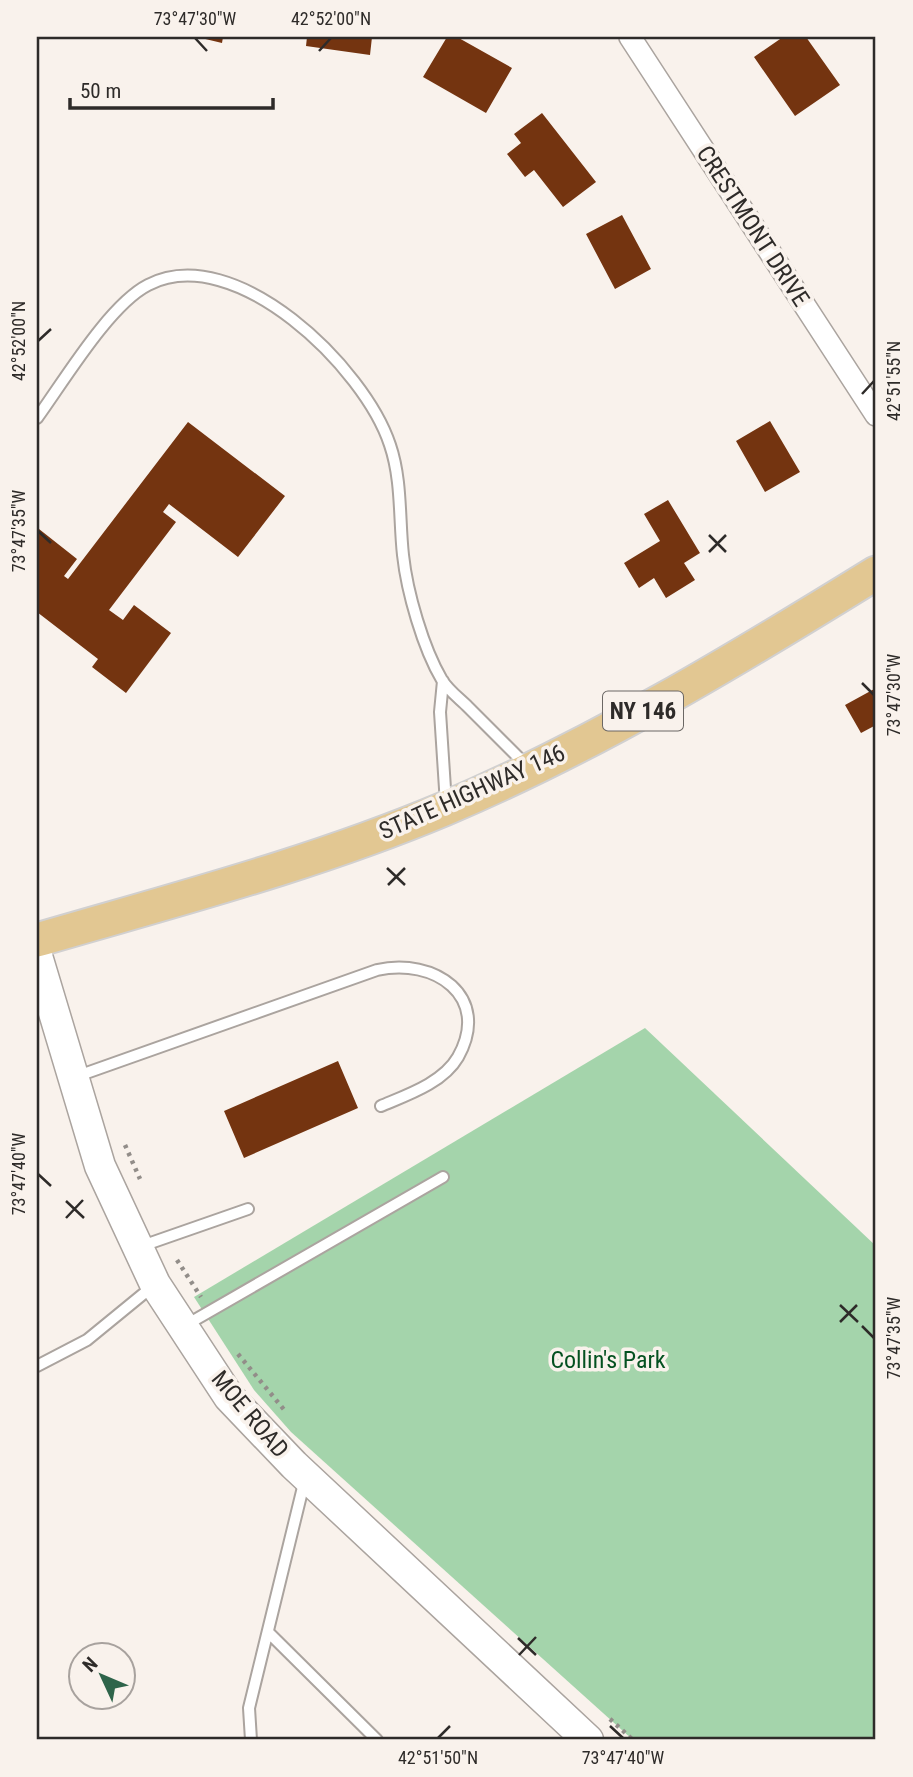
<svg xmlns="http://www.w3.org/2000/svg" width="913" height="1777" viewBox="0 0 913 1777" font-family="'Roboto Condensed',sans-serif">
  <rect width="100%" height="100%" fill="#f9f2ec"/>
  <path fill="#a4d4ab" d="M645,1028L876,1246V1740H633L291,1432L254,1390L194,1297Z"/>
  <path fill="#743410" d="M197,37H223L222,43Z
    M307,37H372L370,55L306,46Z
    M447,37H457L512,68L486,113L423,77Z
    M783,37H806L840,85L795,116L754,57Z
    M542,113L596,182L563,207L534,170L525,177L507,154L521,143L514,134Z
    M622,215L651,269L615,289L586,234Z
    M770,421L800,472L765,492L736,441Z
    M188,422L285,496L238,557L169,504L163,512L176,522L109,610L123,620L134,605L171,633L126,693L92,667L98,659L37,612V532L39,529L77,559L64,576L68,579Z
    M668,500L700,553L684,563L695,580L666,598L654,578L639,588L624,563L660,541L644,514Z
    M876,688V725L861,733L845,705Z
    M338,1061L358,1108L244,1158L224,1111Z"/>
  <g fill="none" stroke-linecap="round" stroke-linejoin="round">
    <g stroke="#aba49f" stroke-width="14">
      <path id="lane" d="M37,418C64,381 109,305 148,285C235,240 365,368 390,445C402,480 399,519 403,555C407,592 423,648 442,680C448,690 460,699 468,707C488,727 508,747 528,767
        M443,681L440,712L446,804
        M75,1077L377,970C434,957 492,996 458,1057C443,1083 407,1095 381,1106
        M139,1247L248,1209
        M186,1325L443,1177
        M37,1366L87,1340L153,1286
        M269,1633L377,1740
        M251,1740L249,1708L305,1479"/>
    </g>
    <g stroke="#aba49f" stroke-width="24">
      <path id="street" d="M630,37L876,415"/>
    </g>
    <g stroke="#aba49f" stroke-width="33">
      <path id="secondary" d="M37,956L100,1166L155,1284L229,1397L294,1465L588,1740"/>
    </g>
    <g stroke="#d1d0d0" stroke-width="37">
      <path id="primary" d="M37,940C174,900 313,864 444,809C595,745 737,659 876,573"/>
    </g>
    <path stroke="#928d89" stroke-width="4.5" stroke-dasharray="3.5 5" stroke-linecap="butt" d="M125,1145L140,1179
      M177,1260L201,1297
      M238,1354L286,1412
      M610,1719L633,1740"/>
    <use href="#lane" stroke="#fff" stroke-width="10"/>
    <use href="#street" stroke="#fff" stroke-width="21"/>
    <use href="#secondary" stroke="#fff" stroke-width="30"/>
    <use href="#primary" stroke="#e2c792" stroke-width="33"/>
  </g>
  <path fill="none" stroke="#2e2b29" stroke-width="2.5" d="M195,38L207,51M319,51L331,38M38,341L51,329M862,394L874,381M38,531L51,543M709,535L726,552M709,552L726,535M862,683L874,695M387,868L405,885M388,885L405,868M38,1174L51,1186M66,1201L84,1218M66,1218L83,1200M840,1305L858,1322M840,1322L857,1305M862,1326L874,1338M518,1638L536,1655M519,1655L536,1637M610,1726L623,1738M438,1738L450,1726"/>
  <g text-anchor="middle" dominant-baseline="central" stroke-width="7" stroke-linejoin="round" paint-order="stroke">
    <rect fill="#f9f2ec" stroke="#6b6764" stroke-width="2" x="603" y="691.5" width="80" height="39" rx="5"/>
    <g font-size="23" font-weight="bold" fill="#2e2b29">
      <text x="643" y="711">NY 146</text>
    </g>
    <g font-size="24" fill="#2e2b29" stroke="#f9f2ec">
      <text transform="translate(753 226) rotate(57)">CRESTMONT DRIVE</text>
      <text transform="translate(472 792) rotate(-24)">STATE HIGHWAY 146</text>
      <text transform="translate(250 1414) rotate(50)">MOE ROAD</text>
    </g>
    <g font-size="24" fill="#045120" stroke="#f9f2ec">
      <text x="608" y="1360">Collin's Park</text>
    </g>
  </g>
  <rect width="913" height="1777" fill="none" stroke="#f9f2ec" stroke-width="77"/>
  <g transform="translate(102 1676) rotate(314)"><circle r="33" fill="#f9f2ec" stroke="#a8a29e" stroke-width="2"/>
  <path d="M0-5L12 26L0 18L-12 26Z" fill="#2e644a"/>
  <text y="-10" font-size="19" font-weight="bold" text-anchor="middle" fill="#2e2b29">N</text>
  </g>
  <path d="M70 98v10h203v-10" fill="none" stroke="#2e2b29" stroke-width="3.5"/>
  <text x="80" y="98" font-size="21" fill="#2e2b29" stroke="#f9f2ec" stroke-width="5" paint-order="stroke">50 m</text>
  <rect x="38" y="38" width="836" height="1700" fill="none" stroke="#2e2b29" stroke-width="2.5"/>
  <g font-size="18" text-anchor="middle" fill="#2e2b29">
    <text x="195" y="25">73°47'30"W</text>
    <text x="331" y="25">42°52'00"N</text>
    <text transform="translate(19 341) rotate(-90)" y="6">42°52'00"N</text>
    <text transform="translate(894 381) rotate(-90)" y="6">42°51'55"N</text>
    <text transform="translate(19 531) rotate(-90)" y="6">73°47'35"W</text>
    <text transform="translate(894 695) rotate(-90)" y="6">73°47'30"W</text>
    <text transform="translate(19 1174) rotate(-90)" y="6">73°47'40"W</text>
    <text transform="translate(894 1338) rotate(-90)" y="6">73°47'35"W</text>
    <text x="438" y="1764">42°51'50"N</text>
    <text x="623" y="1764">73°47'40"W</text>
  </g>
</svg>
